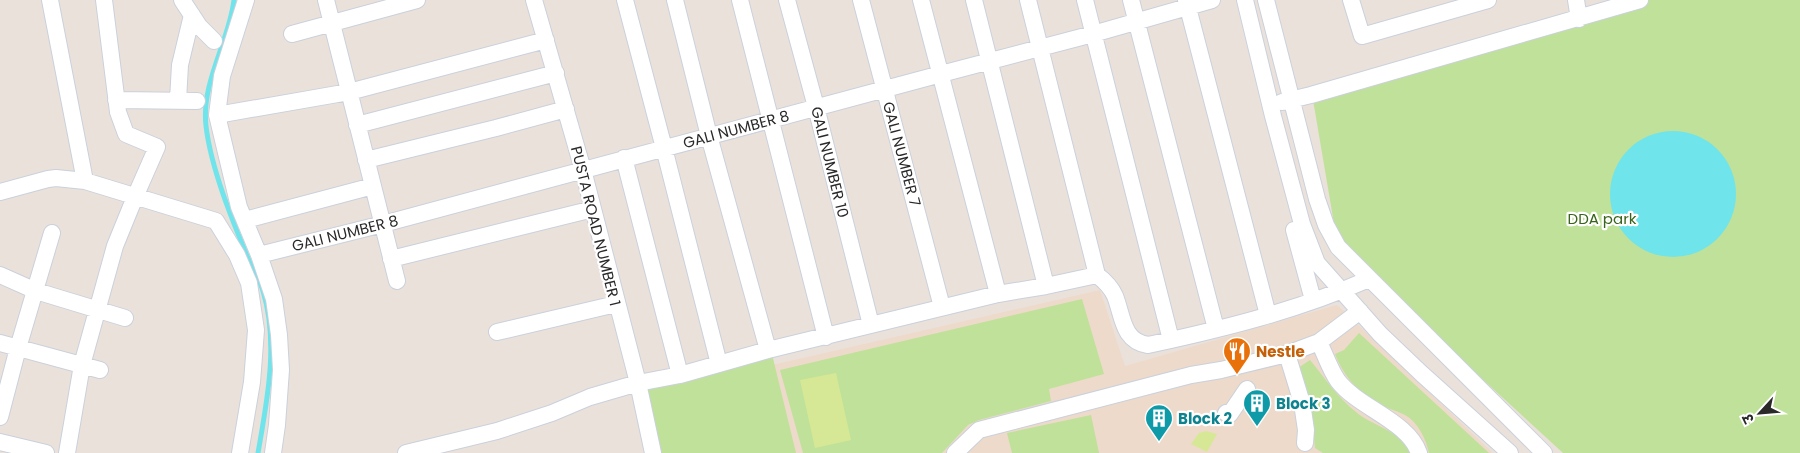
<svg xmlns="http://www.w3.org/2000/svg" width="1800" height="453" viewBox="0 0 1800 453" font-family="Poppins,'Noto Sans Devanagari',sans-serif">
  <rect width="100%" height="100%" fill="#ebe1db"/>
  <path fill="#eddacb" d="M1100,290L1125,366L1337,305L1493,453H795L772,365Z"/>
  <path fill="#c0e199" d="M1636,0H1800V453H1563L1338,247L1313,100Z
    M1082,299L1104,374L1049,389L1051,401L979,420L968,425L942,453H803L780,370Z
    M1359,333L1489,453H1429C1426,439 1418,422 1405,415C1395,410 1383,407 1373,401C1356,390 1342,373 1335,354L1344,350Z
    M771,350L796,453H655L641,381Z
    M1310,360C1324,377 1338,398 1356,412C1373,427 1400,429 1410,453H1323L1315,448C1313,425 1311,388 1298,368Z
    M1091,415L1099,453H1012L1007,433Z"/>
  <path fill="#d6e895" d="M836,373L851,440L815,448L800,380Z
    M1206,431L1217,434L1207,452L1191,444L1199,433Z"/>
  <path fill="#70e4eb" d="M1610 194a63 63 0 1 1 126 0a63 63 0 1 1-126 0Z"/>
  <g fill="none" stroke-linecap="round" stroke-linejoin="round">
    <path stroke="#70e4eb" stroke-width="5" d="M234,0C229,42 201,82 206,126C211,169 233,222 250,263C254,272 260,281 263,291C279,343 267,401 258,453"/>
    <g stroke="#cad1db" stroke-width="18">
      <path id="minor" d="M50,0L85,181
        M182,0L199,26L214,41
        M246,0L222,76L217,115L239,207L259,255L274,299L279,335L281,370L277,425L273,453
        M326,0L397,281
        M534,0L583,170L638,383L653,453
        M625,0L664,148L719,364
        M675,0L709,136L768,350
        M740,0L826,337
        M787,0L816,107L871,325
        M861,0L942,307
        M921,0L998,294
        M974,0L1046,286
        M1028,0L1097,275
        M1085,0L1171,340
        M1131,0L1216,329
        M1186,0L1268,315
        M1245,0L1273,116L1302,224L1317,263L1380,334L1422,374L1510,453
        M1266,0L1317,199L1326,225L1338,247L1544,453
        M1351,0L1362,36L1488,0
        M1576,0L1579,19
        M292,34L417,0
        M116,100L197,101
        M178,100L180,65L192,15
        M1282,102L1311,95L1640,0
        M217,115L349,92L546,40
        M357,125L556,73
        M624,158L680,375
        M366,160L496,128L566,109
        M0,192L48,179L56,178L85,181L216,221L237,255L249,283L256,330L252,382L240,453
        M245,220L373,186
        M1294,230L1313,300
        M259,255L383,224L941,74L1093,34L1212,0
        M391,259L593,209
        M0,275L36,291L125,318
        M497,332L616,304
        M1319,342C1325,354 1330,370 1338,381C1359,408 1408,421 1419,453
        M0,343L100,370
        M1287,354L1302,403L1306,430L1305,443
        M1226,413L1230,414L1247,389
        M0,417L18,348L52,233
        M0,442L46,453
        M67,453L82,365L115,246L135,197L157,147L126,134L118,112L104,0
        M406,453L497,431L552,413L590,397L638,383L680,375L768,350L998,294L1046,286L1097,275C1105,281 1111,287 1115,296C1123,316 1122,341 1148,345C1223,329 1299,310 1369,279
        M955,453L979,430L1191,375L1221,370L1287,354L1319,342L1360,311"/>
    </g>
    <use href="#minor" stroke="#fff" stroke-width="16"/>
  </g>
  <defs>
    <g id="restaurant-pin" transform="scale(1.4375)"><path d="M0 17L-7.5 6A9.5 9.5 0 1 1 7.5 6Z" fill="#e8710a" stroke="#fff"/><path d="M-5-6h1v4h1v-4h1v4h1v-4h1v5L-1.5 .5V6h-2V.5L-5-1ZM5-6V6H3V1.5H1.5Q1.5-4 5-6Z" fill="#fff"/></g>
    <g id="building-pin" transform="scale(1.4375)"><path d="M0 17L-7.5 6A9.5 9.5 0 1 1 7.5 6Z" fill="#0f9aa8" stroke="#fff"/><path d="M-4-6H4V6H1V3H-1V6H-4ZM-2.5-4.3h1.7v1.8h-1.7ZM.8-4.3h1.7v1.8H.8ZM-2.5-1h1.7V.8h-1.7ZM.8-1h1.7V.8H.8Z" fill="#fff"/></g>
  </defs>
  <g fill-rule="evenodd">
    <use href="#restaurant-pin" x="1237" y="351"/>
    <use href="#building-pin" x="1257" y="403"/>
    <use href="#building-pin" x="1159" y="418"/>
  </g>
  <g text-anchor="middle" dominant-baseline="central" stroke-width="4.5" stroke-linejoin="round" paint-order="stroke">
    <g font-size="15" fill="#292929" stroke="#fff">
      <text transform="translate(736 129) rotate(-15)">GALI NUMBER 8</text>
      <text transform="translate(902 154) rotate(75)">GALI NUMBER 7</text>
      <text transform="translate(830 162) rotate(76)">GALI NUMBER 10</text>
      <text transform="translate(596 226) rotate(76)">PUSTA ROAD NUMBER 1</text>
      <text transform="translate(345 233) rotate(-14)">GALI NUMBER 8</text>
    </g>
    <g font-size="15" fill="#3a641b" stroke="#fff">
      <text x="1602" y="218">DDA park</text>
    </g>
    <g font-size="15" font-weight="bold" fill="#c56008" stroke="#fff" text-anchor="start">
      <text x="1256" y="351">Nestle</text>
    </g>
    <g font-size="15" font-weight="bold" fill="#0d838f" stroke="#fff" text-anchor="start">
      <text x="1276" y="403">Block 3</text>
      <text x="1178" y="418">Block 2</text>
    </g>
  </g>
  <g transform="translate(1760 413) rotate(244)" stroke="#ffffff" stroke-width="4" paint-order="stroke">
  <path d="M0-4L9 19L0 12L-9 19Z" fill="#292929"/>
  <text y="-8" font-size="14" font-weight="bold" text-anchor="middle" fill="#292929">उ</text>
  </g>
</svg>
